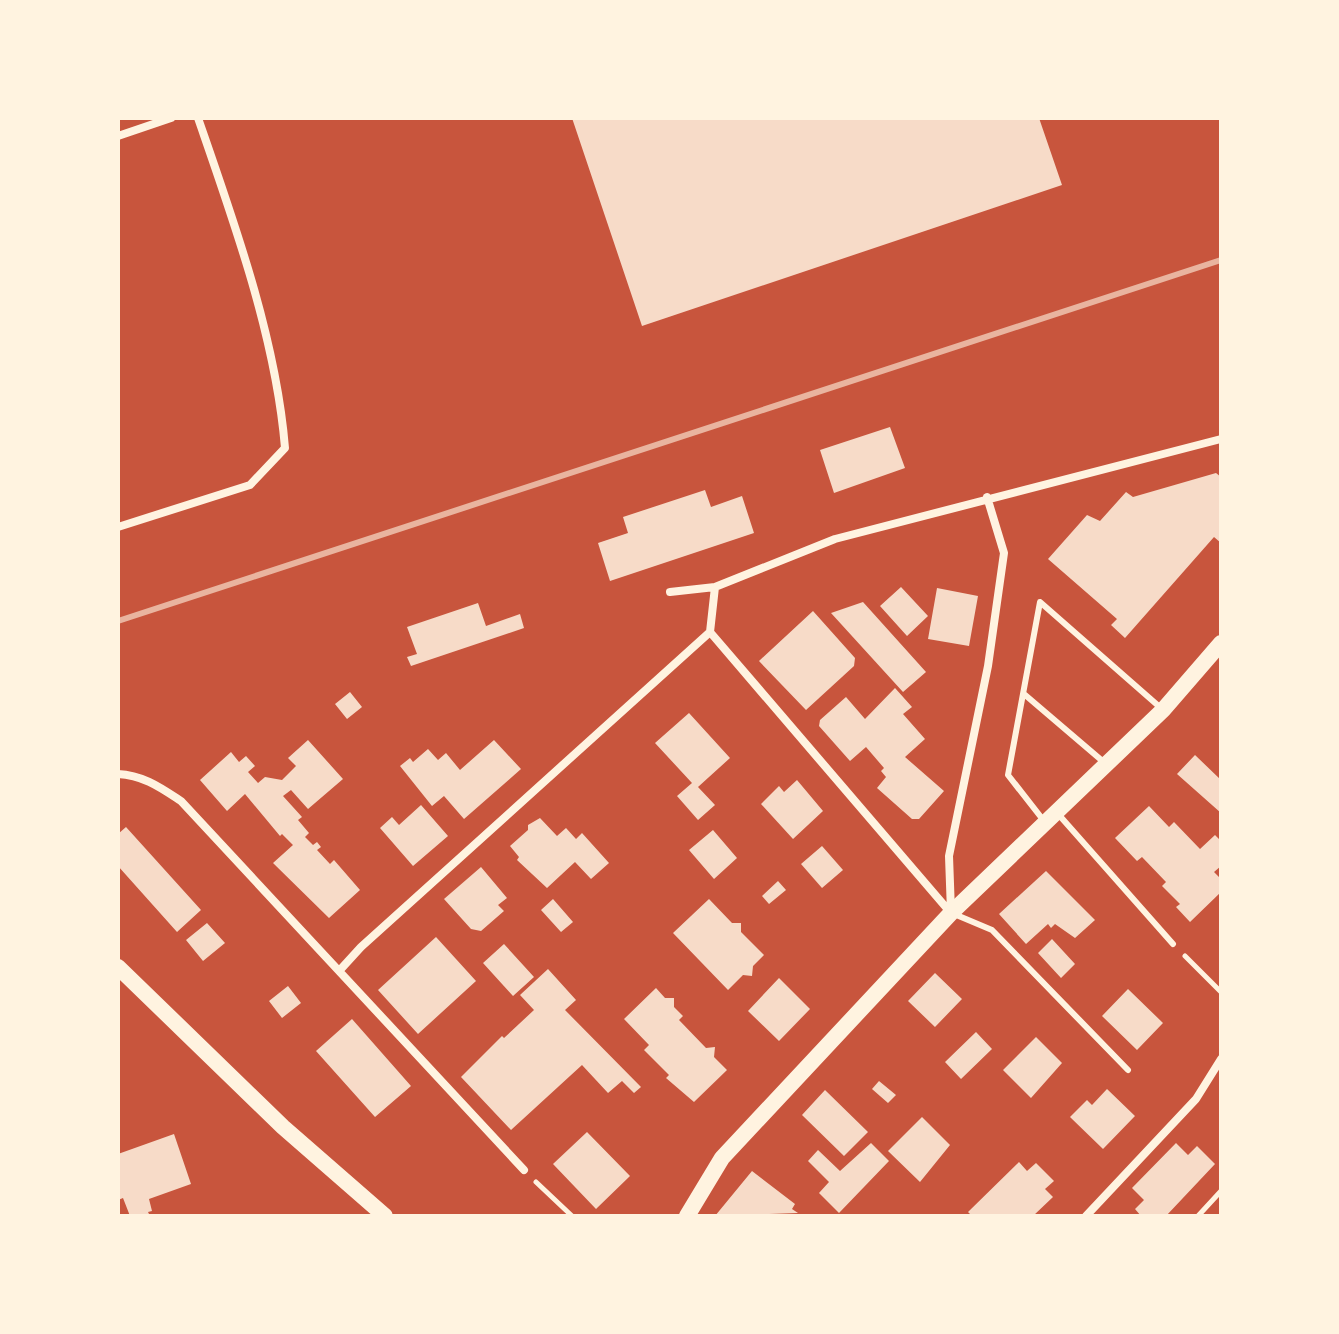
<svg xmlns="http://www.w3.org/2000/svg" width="1339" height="1334" viewBox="0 0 1339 1334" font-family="Barlow,sans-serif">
  <rect width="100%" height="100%" fill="#c8553d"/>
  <path fill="#f7dbc8" d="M572,118H1039L1062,185L642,326Z
    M890,427L905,468L834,493L820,450Z
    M1216,473L1221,477V543L1214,537L1125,638L1111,625L1117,619L1048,559L1087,515L1100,521L1126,492L1133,497Z
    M705,490L711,507L742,496L754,533L610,581L598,543L628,533L623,517Z
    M901,587L928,616L907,636L880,606Z
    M937,588L978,596L969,646L928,639Z
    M863,602L926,672L903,692L831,613Z
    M478,603L486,626L520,614L524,628L411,666L407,657L417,654L407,627Z
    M813,611L855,658L854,666L806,710L759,661Z
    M895,688L912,707L903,714L925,739L905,757L944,791L919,819H912L877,788L886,777L881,771L884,768L866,747L850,761L819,726L820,720L846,697L865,719Z
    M350,692L362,707L347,719L335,704Z
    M689,713L730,758L698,787L715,805L698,820L677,796L692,783L655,743Z
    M308,740L343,779L308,809L291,790L283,796L302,817L298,820L309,833L305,837L313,845L317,842L321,847L317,850L330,864L334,860L360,890L329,918L273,863L293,845L282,834L280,836L245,794L227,811L200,780L231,752L239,762L246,756L255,766L248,772L258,783L265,777L282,780L296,766L288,758Z
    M494,740L521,769L464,819L444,796L432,806L400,766L410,758L413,762L428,749L438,760L446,753L460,770Z
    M1195,755L1221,780V813L1177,774Z
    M797,780L823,811L793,839L761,804L779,786L784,792Z
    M421,805L448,836L413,866L380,828L392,817L399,825Z
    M1149,806L1169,827L1174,822L1200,849L1215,835L1221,841V866L1214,872L1221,879V892L1190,922L1176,907L1180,904L1162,886L1166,882L1142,857L1137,861L1115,838Z
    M540,818L557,836L566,828L576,839L582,833L609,863L591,879L575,862L547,888L517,860L519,857L510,846L528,830V825Z
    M126,827L201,910L177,932L118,866V834Z
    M713,830L737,858L714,879L689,850Z
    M822,846L843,870L822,888L801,864Z
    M481,867L507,898L498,905L504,911L481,931L471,929L444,899Z
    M1046,871L1095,920L1075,938L1055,924L1051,928L1048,924L1026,944L999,914Z
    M778,881L786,890L769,904L762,896Z
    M553,899L573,922L561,932L541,910Z
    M709,899L732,923H741V932L764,955L753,966L752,976L743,975L728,990L673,933Z
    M207,923L225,943L203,961L186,940Z
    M436,937L476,981L418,1034L378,990Z
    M1052,939L1075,964L1061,978L1038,953Z
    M504,944L534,977L513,996L483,963Z
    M548,969L576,1000L565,1010L641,1087L634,1093L622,1081L608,1093L582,1065L511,1130L461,1077L502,1036L504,1038L534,1010L520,995Z
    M935,973L962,999L935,1027L908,1001Z
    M779,978L810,1009L779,1041L748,1011Z
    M288,986L301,1003L282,1018L269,1001Z
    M656,988L665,998H674V1007L683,1016L679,1020L706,1048L715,1047L714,1057L727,1070L694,1102L666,1078L669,1075L644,1050L649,1045L624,1019Z
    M1128,989L1163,1023L1137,1050L1102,1016Z
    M352,1019L411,1086L375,1117L316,1051Z
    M976,1032L992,1049L961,1079L945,1062Z
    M1036,1037L1062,1063L1031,1098L1003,1070Z
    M879,1081L896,1095L888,1103L872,1089Z
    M1107,1089L1135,1116L1103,1149L1070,1117L1087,1100L1092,1105Z
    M825,1090L868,1132L844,1156L802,1115Z
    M922,1117L950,1145L920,1182L888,1151Z
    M587,1132L630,1176L596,1209L553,1164Z
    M174,1134L191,1184L149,1199L152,1211L148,1212L150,1216H130L123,1198L118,1200V1154Z
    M871,1143L889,1161L839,1213L819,1193L829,1182L808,1161L818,1150L840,1171Z
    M1176,1143L1188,1155L1197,1146L1215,1164L1166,1216H1141L1135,1209L1144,1200L1132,1188Z
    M1019,1162L1027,1171L1036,1163L1054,1181L1045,1189L1053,1197L1033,1216H972L968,1212Z
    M752,1171L795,1204L792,1209L798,1213L715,1216Z"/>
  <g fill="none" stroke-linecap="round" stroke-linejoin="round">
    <path stroke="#fff3e0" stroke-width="5" d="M1185,956L1221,992
      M536,1182L572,1216
      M1198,1216L1221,1191"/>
    <path stroke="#fff3e0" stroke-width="6" d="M1024,694L1106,764
      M1059,815L1173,944
      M1044,821L1008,775L1040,602L1162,709
      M954,914L992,930L1128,1070"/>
    <path stroke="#fff3e0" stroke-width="8" d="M118,136L171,118
      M118,527L250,485L285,448C276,338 234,222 198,118
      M670,592L715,587L835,539L1221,439
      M710,632L950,912
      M118,774C143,775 161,788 181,801L524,1170
      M951,912L949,856L988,666L1004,553L987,497
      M340,970L361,947L710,632L715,587
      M1086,1216L1196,1099L1221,1059"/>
    <path stroke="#fff3e0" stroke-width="16" d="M118,967L283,1127L385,1216
      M687,1216L722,1158L951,913L1163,710L1221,643"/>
    <path stroke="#e9b49f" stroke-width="6" d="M118,621L1221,260"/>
  </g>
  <rect width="1339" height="1334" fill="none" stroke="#fff3e0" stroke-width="240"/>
</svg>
